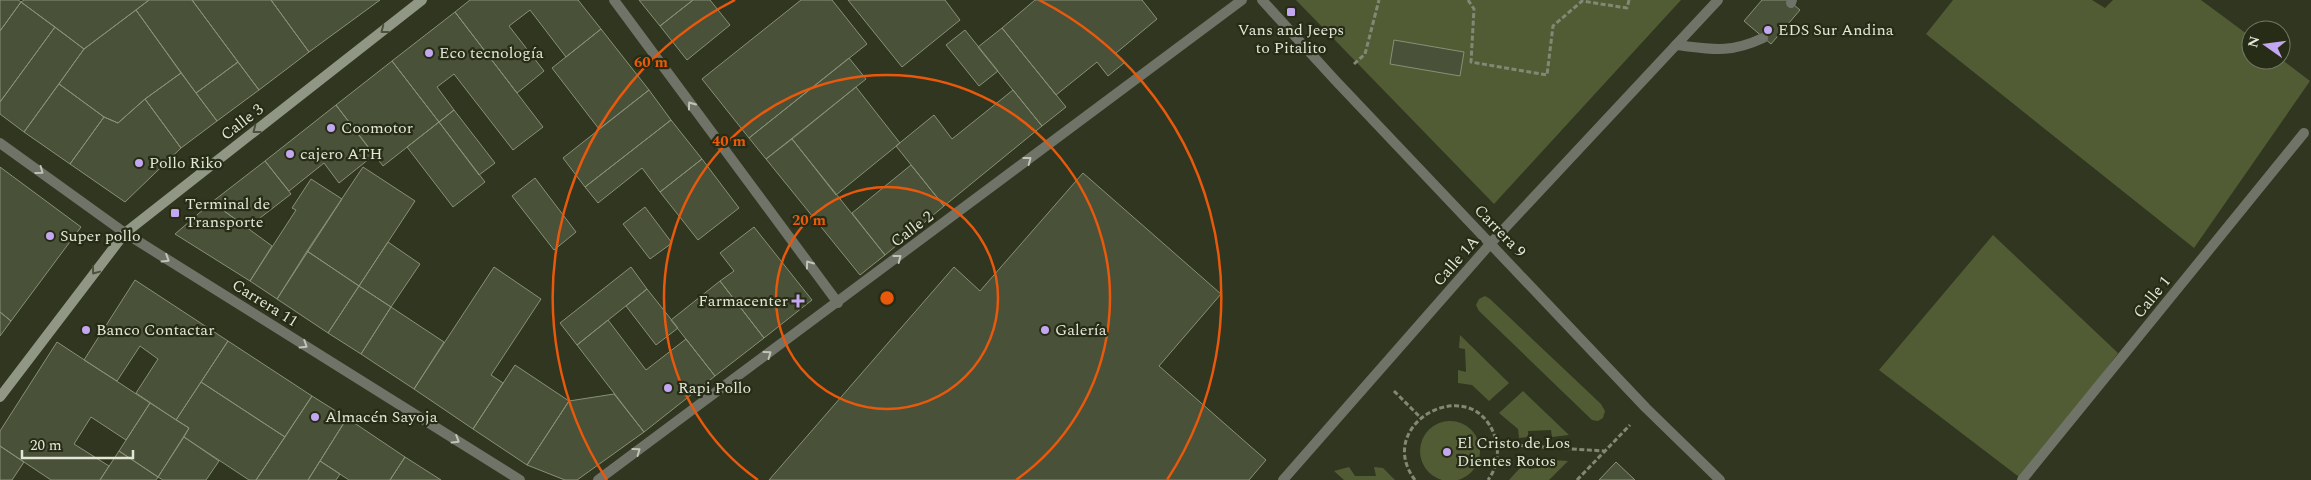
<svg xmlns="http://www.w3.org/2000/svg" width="2311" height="480" viewBox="0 0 2311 480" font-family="Spectral,serif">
  <rect width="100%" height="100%" fill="#30361f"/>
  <path fill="#515c35" d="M1296,0H1681L1494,204Z
    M1953,0H2092L2105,8L2113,0H2201L2251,37V60L2281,59L2310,81L2194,248L1926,34Z
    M1993,235L2118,353L2023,480L1879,370Z
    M1485,296L1490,299L1601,404L1605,411L1603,418L1598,421L1592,420L1479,311L1476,305L1479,299Z
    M1460,335L1509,383L1489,401L1472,385L1458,383V370L1466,372L1465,349L1459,348Z
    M1523,391L1569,435L1552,437L1551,430L1528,431V437L1519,438L1518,429L1499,413Z
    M1420 451a30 30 0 1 1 60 0a30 30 0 1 1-60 0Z
    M1552,460L1568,461L1549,480H1509L1520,468L1519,462H1528L1529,469L1552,466Z
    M1349,467L1355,476H1376L1374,467L1383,468L1395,480H1344L1334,471Z"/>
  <path fill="#495138" stroke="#889176" d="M0,0H18L21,2L0,31Z
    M24,0H149L84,49L21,2Z
    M149,0H192L238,62L196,93L136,10Z
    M192,0H271L309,52L259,90Z
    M271,0H380L309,52Z
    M470,0H578L601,29L566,57L530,10L509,26L544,71L517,93L455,12Z
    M639,0H693L660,26Z
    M693,0H710L730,25L687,60L660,26Z
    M801,0H832L867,44L749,138L702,79Z
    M848,0H945L960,20L902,67Z
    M1035,0H1142L1157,19L1116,53L1124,63L1108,76L1097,62L1056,95L1002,28Z
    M1762,0H1788L1800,10L1771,44L1744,21Z
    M21,2L55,27L0,102V31Z
    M136,10L181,73L145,99L118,123L104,117L59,84L84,49Z
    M455,12L543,127L513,150L454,74L437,87L454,110L439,122L392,61Z
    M55,27L84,49L24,132L0,114V102Z
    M1002,28L1066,107L1042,126L978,47Z
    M601,29L649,90L599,129L552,68Z
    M965,30L998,71L979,86L946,45Z
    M1394,40L1464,52L1460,76L1390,64Z
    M849,58L866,79L766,159L749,138Z
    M392,61L439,122L383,166L336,105Z
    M238,62L259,90L217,121L196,93Z
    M181,73L217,121L181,148L145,99Z
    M59,84L104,117L70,164L24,132Z
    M856,87L900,143L836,195L792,139Z
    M649,90L671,120L585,187L563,158Z
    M1013,90L1042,126L944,206L896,146L934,115L952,139Z
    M145,99L181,148L125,202L70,164L104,117L118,123Z
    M336,105L374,155L339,183L324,163L289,191L265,161Z
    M454,110L495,163L479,175L439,122Z
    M671,120L702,159L660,192L642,168L598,203L585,187Z
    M439,122L485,182L453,207L407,147Z
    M792,139L885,255L860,275L766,159Z
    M702,159L739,208L698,240L660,192Z
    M265,161L291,194L247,228L212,202Z
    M911,165L944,206L885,255L852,213Z
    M0,167L81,227L11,321L0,312Z
    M363,167L415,201L359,286L307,251Z
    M1083,173L1221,294L1159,366L1266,460L1249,480H769L954,267L980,291Z
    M535,178L576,232L554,250L512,196Z
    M311,179L342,199L277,299L250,281L296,210L292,208Z
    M212,202L272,246L250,281L175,234Z
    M645,207L672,243L650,259L623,224Z
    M754,227L812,300L764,338L720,281L734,271L720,253Z
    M388,242L420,264L391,307L359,286Z
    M307,251L359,286L328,333L277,299Z
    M494,267L541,299L491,375L503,383L473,429L414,389Z
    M631,267L647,289L577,345L560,323Z
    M135,280L228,341L176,420L136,393L158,359L140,346L117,381L84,360Z
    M720,281L764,338L715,376L671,320Z
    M359,286L391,307L361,354L328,333Z
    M647,289L678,328L656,345L626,306Z
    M391,307L444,342L414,389L361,354Z
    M0,312L11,321L0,336Z
    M608,320L646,370L686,339L715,376L644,432L577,345Z
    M228,341L312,396L285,437L201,382Z
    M57,342L150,403L126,440L91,417L74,444L109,466L100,480H51L0,446V431Z
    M515,365L569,401L527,465L473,429Z
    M201,382L285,437L256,480H249L184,437L189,428L176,420Z
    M614,394L644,432L577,480H565L527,465L569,401Z
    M312,396L347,418L308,480H256Z
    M150,403L189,428L158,477L119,451Z
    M347,418L405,457L390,480H349L320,461Z
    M184,437L219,461L206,480H163L158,477Z
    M0,446L24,462L12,480H0Z
    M119,451L158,477L156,480H100Z
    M405,457L441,480H390Z
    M320,461L340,474L336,480H308Z
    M1616,462L1635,480H1599Z"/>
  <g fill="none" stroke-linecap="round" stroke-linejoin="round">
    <path stroke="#838875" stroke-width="3" stroke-dasharray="5 2.5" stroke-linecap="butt" d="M1468,0L1474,9L1471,62L1547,75L1553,26L1582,1L1627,8L1629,0
      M1354,64L1365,54L1379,0
      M1394,391L1421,418
      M1497,444L1604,451
      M1415,480C1372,423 1473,370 1495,437C1500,451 1497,468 1488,480
      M1577,480L1630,425"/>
    <path stroke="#6f7368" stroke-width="10" d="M1791,3L1792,0
      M1676,45C1711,49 1729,54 1763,38"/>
    <path stroke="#6f7368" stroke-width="10" d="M614,0L838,303
      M1262,0L1335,80L1646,408L1720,480
      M0,143L125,233L520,480
      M598,480L1242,0
      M1283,480L1491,243L1718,0
      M2022,480L2304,133"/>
    <path stroke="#919785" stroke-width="10" d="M0,397L125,233L422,0"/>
  </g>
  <defs><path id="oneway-chevron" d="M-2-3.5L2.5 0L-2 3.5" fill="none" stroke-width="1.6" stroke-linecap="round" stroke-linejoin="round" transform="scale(1.25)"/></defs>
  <g stroke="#4b513c">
    <use href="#oneway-chevron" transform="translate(384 30) rotate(142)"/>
    <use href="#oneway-chevron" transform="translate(256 130) rotate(142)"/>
    <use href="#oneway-chevron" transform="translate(95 271) rotate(127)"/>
  </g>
  <g stroke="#c0c4b6">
    <use href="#oneway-chevron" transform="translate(691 105) rotate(-126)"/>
    <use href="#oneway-chevron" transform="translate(1028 160) rotate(-37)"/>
    <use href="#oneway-chevron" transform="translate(40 171) rotate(36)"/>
    <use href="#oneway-chevron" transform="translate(898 258) rotate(-37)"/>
    <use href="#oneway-chevron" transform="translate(166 259) rotate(32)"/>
    <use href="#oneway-chevron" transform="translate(809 264) rotate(-126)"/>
    <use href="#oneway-chevron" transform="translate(304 345) rotate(32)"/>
    <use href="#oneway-chevron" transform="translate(768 354) rotate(-36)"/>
    <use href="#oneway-chevron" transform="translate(456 440) rotate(32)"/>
    <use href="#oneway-chevron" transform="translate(637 451) rotate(-36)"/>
  </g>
  <g fill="none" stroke="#e8590c" stroke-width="2.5">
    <circle cx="887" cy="298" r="111"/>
    <path d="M758 480A223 223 0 1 1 1016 480"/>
    <path d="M607 480A334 334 0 0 1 735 0M1039 0A334 334 0 0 1 1167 480"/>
  </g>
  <g fill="#c4a7f1" stroke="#262c15" stroke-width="2">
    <rect x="1286" y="7" width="10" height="10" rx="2.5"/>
    <circle cx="1768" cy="30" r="5"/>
    <circle cx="429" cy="53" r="5"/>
    <circle cx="331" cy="128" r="5"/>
    <circle cx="290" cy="154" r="5"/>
    <circle cx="139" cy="163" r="5"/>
    <rect x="170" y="208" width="10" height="10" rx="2.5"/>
    <circle cx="50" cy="236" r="5"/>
    <path d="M795.5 293.5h5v5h5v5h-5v5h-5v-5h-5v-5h5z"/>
    <circle cx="86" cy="330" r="5"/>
    <circle cx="1045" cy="330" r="5"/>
    <circle cx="668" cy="388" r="5"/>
    <circle cx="315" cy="417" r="5"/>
    <circle cx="1447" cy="452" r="5"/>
  </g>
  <g text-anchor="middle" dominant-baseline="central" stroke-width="4.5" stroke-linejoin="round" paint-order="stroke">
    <g font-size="16" fill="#e2e7d8" stroke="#262c15" text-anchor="start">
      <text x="1291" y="30" text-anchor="middle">Vans and Jeeps<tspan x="1291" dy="18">to Pitalito</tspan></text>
      <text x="1778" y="30">EDS Sur Andina</text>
      <text x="439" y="53">Eco tecnología</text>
      <text x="341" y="128">Coomotor</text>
      <text x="300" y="154">cajero ATH</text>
      <text x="149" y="163">Pollo Riko</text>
      <text x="185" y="204">Terminal de<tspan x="185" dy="18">Transporte</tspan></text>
      <text x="60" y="236">Super pollo</text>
      <text x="788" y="301" text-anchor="end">Farmacenter</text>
      <text x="96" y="330">Banco Contactar</text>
      <text x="1055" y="330">Galería</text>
      <text x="678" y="388">Rapi Pollo</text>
      <text x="325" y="417">Almacén Sayoja</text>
      <text x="1457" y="443">El Cristo de Los<tspan x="1457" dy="18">Dientes Rotos</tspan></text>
    </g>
    <g font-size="16" fill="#e2e7d8" stroke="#262c15">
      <text transform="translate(242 122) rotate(-38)">Calle 3</text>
      <text transform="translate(912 229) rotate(-37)">Calle 2</text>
      <text transform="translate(1500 231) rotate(46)">Carrera 9</text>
      <text transform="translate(1456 261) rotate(-49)">Calle 1A</text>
      <text transform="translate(2152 297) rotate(-51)">Calle 1</text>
      <text transform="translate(265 303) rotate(32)">Carrera 11</text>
    </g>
  </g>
  <circle cx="887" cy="298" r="8" fill="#e8590c" stroke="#262c15" stroke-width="2.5"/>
  <g font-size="15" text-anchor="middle" font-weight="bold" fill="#e8590c" stroke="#262c15" stroke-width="4.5" stroke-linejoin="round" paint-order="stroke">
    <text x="651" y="67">60 m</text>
    <text x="729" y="146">40 m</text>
    <text x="809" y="225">20 m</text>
  </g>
  <g transform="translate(2266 45) rotate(284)"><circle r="24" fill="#262c15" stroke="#717763"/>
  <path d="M0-4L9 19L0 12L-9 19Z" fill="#c4a7f1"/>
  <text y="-8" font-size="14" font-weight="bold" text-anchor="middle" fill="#e2e7d8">N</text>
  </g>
  <path d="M22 450v8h111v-8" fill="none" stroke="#e2e7d8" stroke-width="2.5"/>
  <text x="30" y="450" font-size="15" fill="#e2e7d8" stroke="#262c15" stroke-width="4" paint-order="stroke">20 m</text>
</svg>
